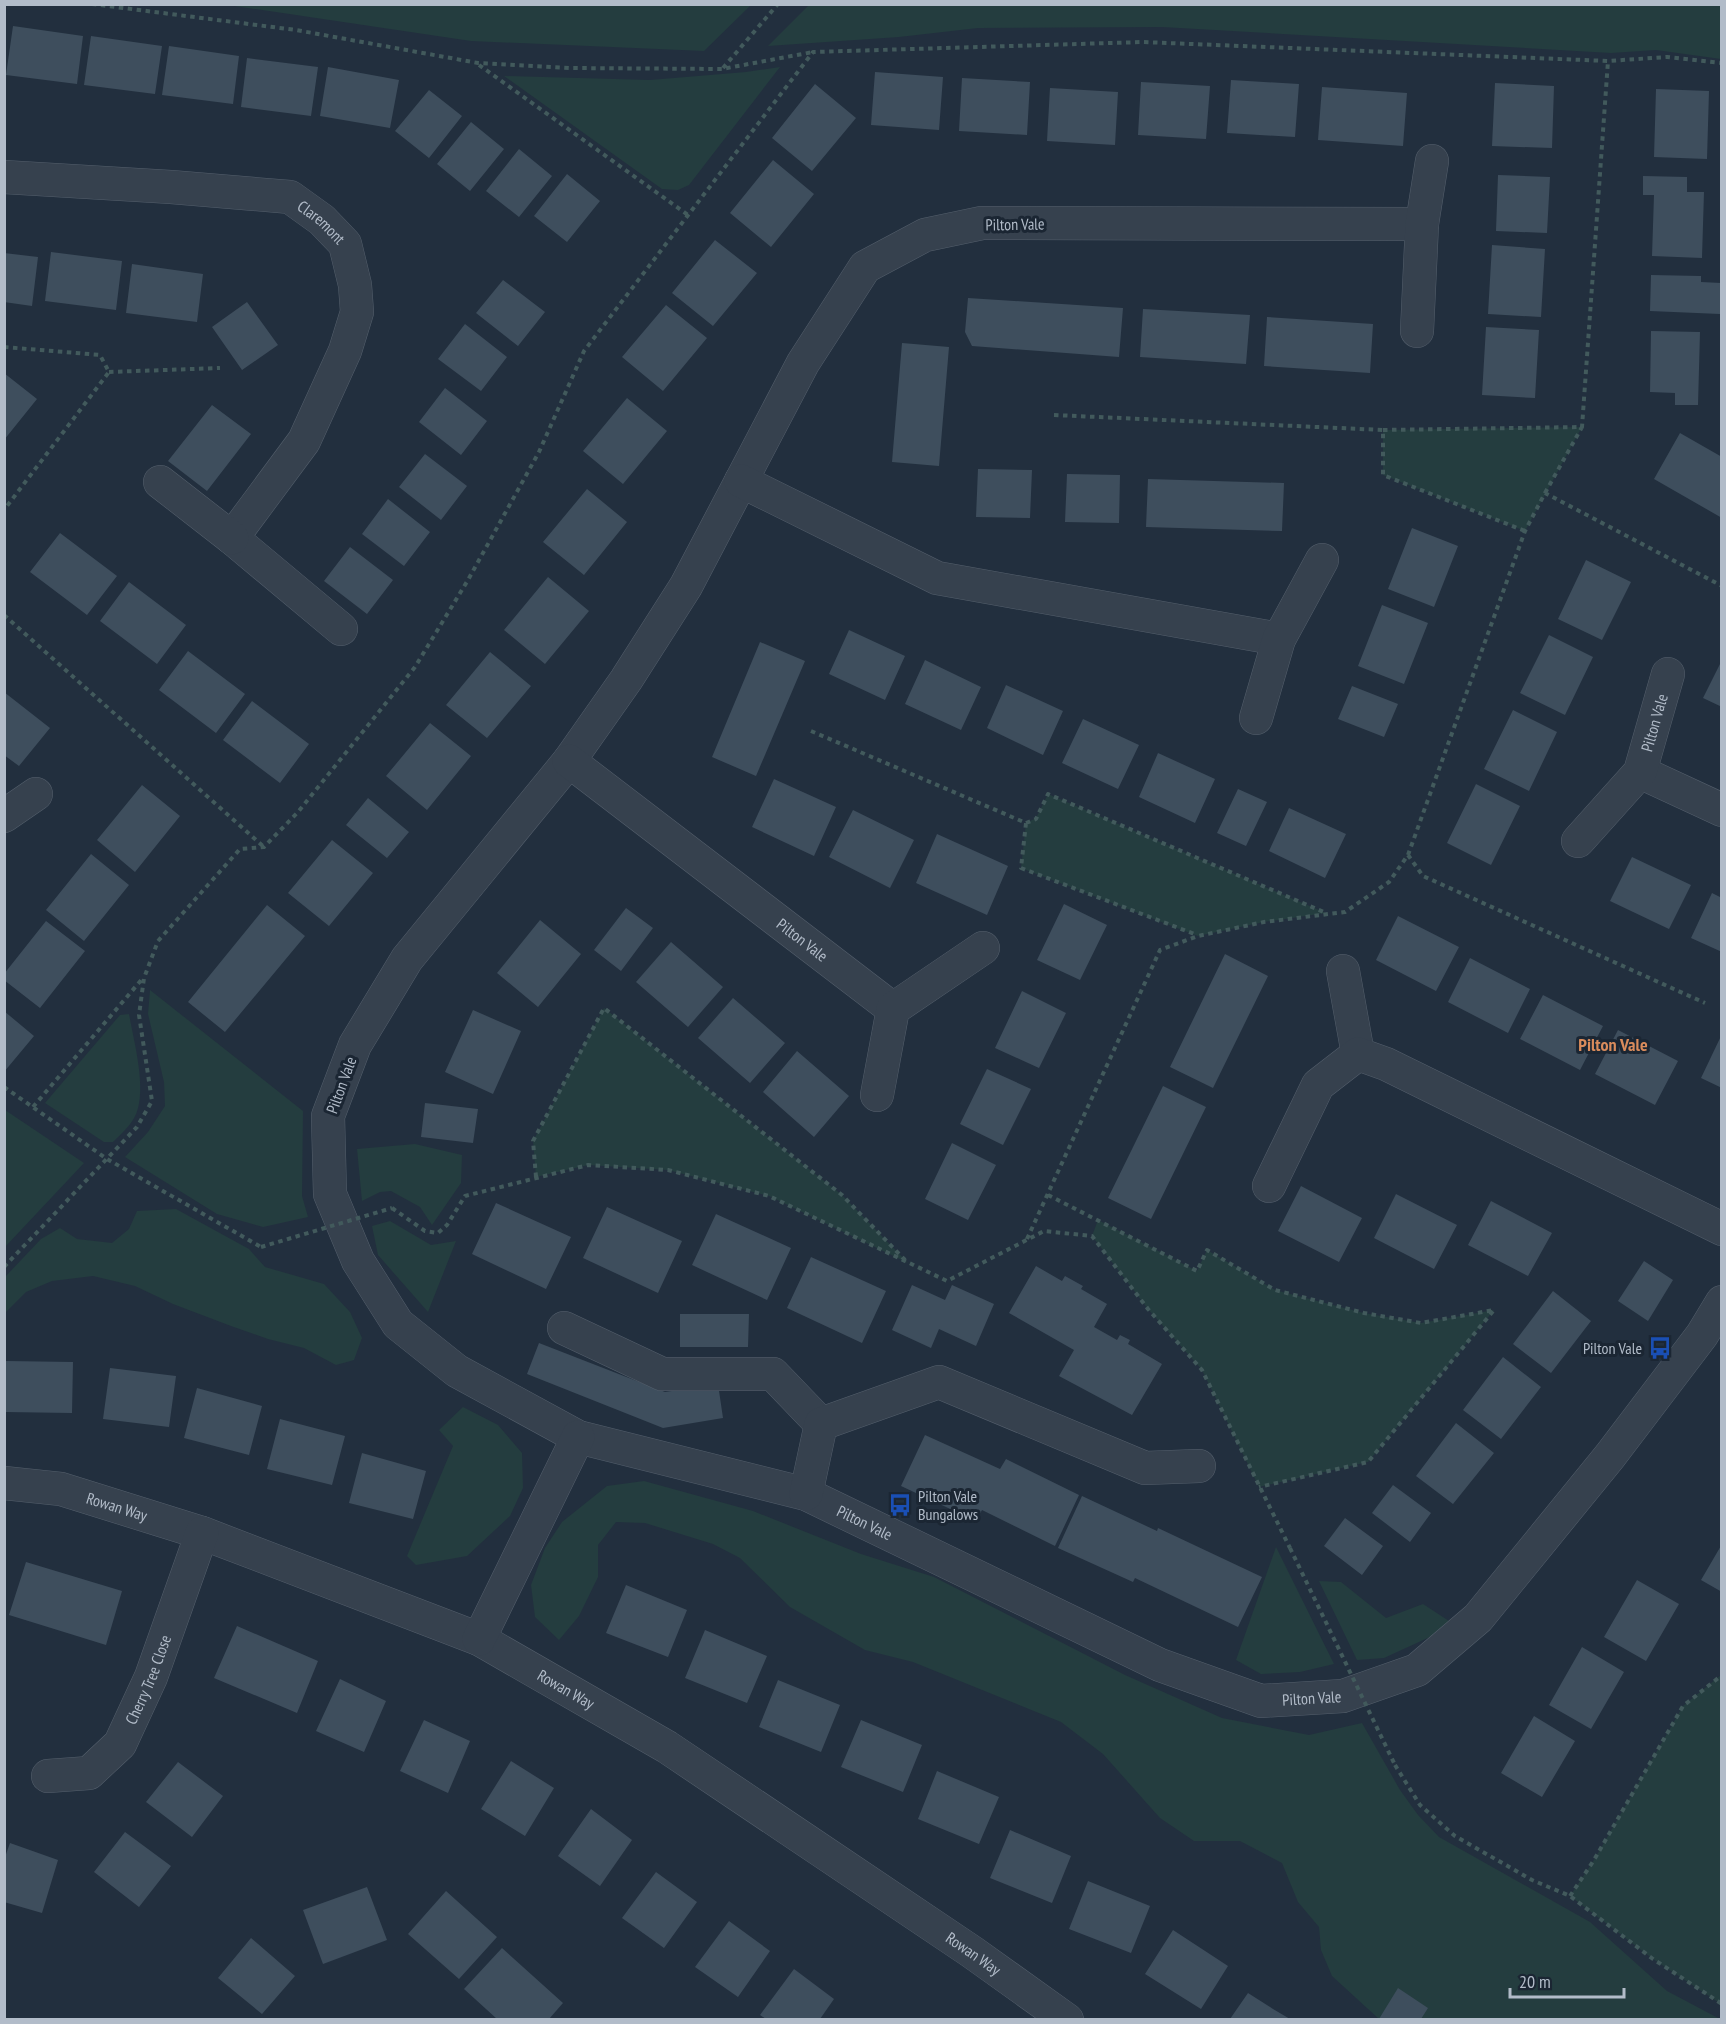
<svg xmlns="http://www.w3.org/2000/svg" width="1726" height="2024" viewBox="0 0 1726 2024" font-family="'PT Sans Narrow',sans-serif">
  <rect width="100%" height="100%" fill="#222f3e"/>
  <path fill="#243d3f" d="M228,5L751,4V5L704,51L471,41Z
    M809,5H1721V59L1656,50L1611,53L1162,27L978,28L899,37L768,46Z
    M780,67L689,185L678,190L662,189L504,76L650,80L746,72Z
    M1582,427L1525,531L1383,475V430Z
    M1048,794L1326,913L1264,922L1198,936L1021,868L1026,823L1036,818Z
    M150,990L303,1111L302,1196L308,1217L263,1227L217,1214L125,1157L148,1132L165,1106L164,1082L148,1014Z
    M604,1008L842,1195L908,1263L769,1196L668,1170L588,1165L536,1177L533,1141Z
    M129,1014C134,1042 145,1081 138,1108C135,1122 123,1132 113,1142H104L45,1103L120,1015Z
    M5,1110L84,1163L5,1247Z
    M415,1144L462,1155L461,1183L432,1225L420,1207L391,1191L380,1192L362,1201L357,1149Z
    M176,1209L249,1249L265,1267L324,1284L350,1312L362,1338L354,1360L336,1365L304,1348L268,1339L231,1326L173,1304L135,1286L93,1276L52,1281L26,1292L5,1313V1277L41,1239L60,1228L77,1239L112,1243L129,1229L137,1211Z
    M1098,1220L1197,1271L1207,1250L1275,1290L1364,1313L1421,1323L1494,1310L1368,1462L1259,1487L1202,1370L1148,1309L1092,1236Z
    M390,1221L431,1245L456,1241L428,1312L378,1255L372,1226Z
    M463,1407L498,1425L522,1453L523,1488L510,1516L467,1556L416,1565L407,1556L453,1446L439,1430Z
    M644,1481L753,1511L861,1554L934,1577L1125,1675L1222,1718L1309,1735L1362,1723L1400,1790L1418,1815L1439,1837L1590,1922L1667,1991L1720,2019H1379L1332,1976L1321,1950L1319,1927L1298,1902L1282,1863L1240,1841H1194L1160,1818L1103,1754L1061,1722L913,1662L865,1650L790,1607L740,1558L713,1544L645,1523L616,1522L598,1545V1577L579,1616L559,1640L535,1617L531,1585L545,1548L562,1522L607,1486Z
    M1276,1547L1334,1664L1300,1672L1261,1674L1236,1660Z
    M1319,1581L1341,1582L1386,1618L1423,1604L1449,1621L1432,1636L1384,1658L1357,1660Z
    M1721,1675V2004L1653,1959L1570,1896L1594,1860L1683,1706Z"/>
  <path fill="#3e4e5d" d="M13,26L83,36L77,84L6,75Z
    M91,36L162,46L155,94L84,85Z
    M169,46L239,56L233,104L162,95Z
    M247,58L318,67L311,116L241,107Z
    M328,67L399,80L390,128L320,116Z
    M875,72L943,77L939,130L871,125Z
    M962,78L1030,82L1027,135L959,131Z
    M1231,80L1299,84L1295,137L1227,133Z
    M1141,82L1210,86L1206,139L1138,135Z
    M1495,83L1554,86L1552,148L1492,146Z
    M815,84L856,118L812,171L772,138Z
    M1322,87L1407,93L1403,146L1318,140Z
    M1050,88L1118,92L1115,145L1047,141Z
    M1656,89L1709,91L1707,159L1654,157Z
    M429,90L462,116L429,158L395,131Z
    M471,122L504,149L470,191L437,164Z
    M519,149L552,176L519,217L486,191Z
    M773,160L814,194L771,247L730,213Z
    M567,174L600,201L567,242L534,216Z
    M1498,175L1550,177L1547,233L1496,231Z
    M1643,176L1687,177V192H1704L1702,258L1652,256L1654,195H1643Z
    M715,240L757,273L713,326L672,293Z
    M1492,245L1545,249L1541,317L1488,314Z
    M51,252L122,261L116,310L45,301Z
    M4,253L38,257L32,306L4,302Z
    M132,264L203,274L197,322L126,313Z
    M1651,275L1701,276V282L1721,283L1720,314L1650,311Z
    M503,280L545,312L518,346L476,313Z
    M968,298L1123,308L1119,357L972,346L965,332Z
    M247,302L278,345L242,370L212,327Z
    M666,305L707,338L663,391L622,357Z
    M1143,309L1250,315L1246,364L1140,357Z
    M1267,317L1373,324L1370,373L1264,366Z
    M465,324L507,357L481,391L438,359Z
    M1486,327L1539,330L1535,398L1482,395Z
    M1651,331L1700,332L1698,405H1675V393L1650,392Z
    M902,343L949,347L939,466L892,462Z
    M4,373L37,399L4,440Z
    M445,388L487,421L461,455L419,422Z
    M627,398L667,431L623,484L583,451Z
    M212,405L251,434L207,491L168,461Z
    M1680,433L1722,457V518L1654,479Z
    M425,454L467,486L441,520L399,487Z
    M978,469L1032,470L1030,518L976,517Z
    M1067,474L1120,475L1119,523L1065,522Z
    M1148,479L1284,483L1282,531L1146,527Z
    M587,489L627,522L584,575L543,542Z
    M388,499L430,532L404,566L362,534Z
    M1412,528L1458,546L1434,607L1388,589Z
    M60,533L117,576L87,615L30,572Z
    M350,547L393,580L367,614L324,581Z
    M1586,560L1631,582L1602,640L1558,619Z
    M548,577L589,611L545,664L504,630Z
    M129,582L186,625L157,664L100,621Z
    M1382,605L1428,623L1404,684L1358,666Z
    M849,630L905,656L885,700L829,674Z
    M1549,635L1593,657L1565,715L1520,693Z
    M760,642L805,661L756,776L712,757Z
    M188,651L245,694L216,733L159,690Z
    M490,652L531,686L487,738L446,705Z
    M925,660L981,687L961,730L905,704Z
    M1722,660V707L1703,698Z
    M1006,685L1063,711L1043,755L987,728Z
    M1352,686L1398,704L1384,737L1338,719Z
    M4,692L50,728L19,766L4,755Z
    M252,701L309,744L280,783L223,740Z
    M1513,710L1557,732L1529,791L1484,769Z
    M1083,719L1139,745L1118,789L1062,763Z
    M430,723L471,756L427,810L386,776Z
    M1158,753L1215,779L1195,823L1139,797Z
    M774,779L836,807L814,856L752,827Z
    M1476,784L1520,806L1491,865L1447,843Z
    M142,785L180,816L135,872L97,840Z
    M1238,789L1267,802L1246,846L1217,833Z
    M368,798L409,832L387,858L346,825Z
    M1289,808L1346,834L1325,878L1269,851Z
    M853,810L914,840L890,888L829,857Z
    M937,834L1008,866L987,915L916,883Z
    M332,840L373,873L329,926L288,893Z
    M91,854L129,885L84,941L46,910Z
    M1632,857L1691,885L1669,929L1610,901Z
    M1712,893L1722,898V952L1691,938Z
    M1064,904L1107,925L1080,980L1037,960Z
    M267,905L305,936L225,1032L188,1002Z
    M626,908L653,928L621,971L594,950Z
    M1398,916L1459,947L1436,991L1376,960Z
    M540,920L581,954L538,1007L497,973Z
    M46,921L85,951L40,1008L4,980V974Z
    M671,942L723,987L688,1027L636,982Z
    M1225,954L1268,976L1213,1088L1170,1067Z
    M1470,958L1530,989L1508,1033L1448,1002Z
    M1022,991L1066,1013L1039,1068L995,1048Z
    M1543,995L1603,1026L1580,1070L1520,1039Z
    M733,998L785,1043L750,1083L698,1038Z
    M473,1010L521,1031L493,1094L445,1072Z
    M4,1011L34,1036L4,1072Z
    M1618,1030L1678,1061L1655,1105L1595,1074Z
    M1722,1034V1088L1701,1078Z
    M797,1051L849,1096L814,1137L763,1092Z
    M987,1069L1031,1089L1003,1145L960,1124Z
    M1163,1086L1206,1107L1151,1219L1108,1198Z
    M425,1103L478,1109L473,1143L421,1137Z
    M952,1143L996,1165L968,1220L925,1199Z
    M1301,1186L1362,1218L1339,1262L1278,1231Z
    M1396,1194L1457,1225L1434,1269L1374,1238Z
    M1491,1201L1552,1233L1528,1276L1468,1245Z
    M496,1203L571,1237L546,1289L472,1254Z
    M607,1207L682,1241L658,1293L583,1258Z
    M716,1214L791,1248L767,1300L692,1265Z
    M811,1257L886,1291L862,1343L787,1308Z
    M1644,1261L1673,1280L1648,1321L1618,1301Z
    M1036,1266L1062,1281L1065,1276L1083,1286L1081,1289L1107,1304L1094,1327L1117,1340L1120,1335L1130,1340L1128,1344L1162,1364L1132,1415L1059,1376L1074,1350L1009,1313Z
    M912,1285L945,1300L952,1285L994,1304L976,1346L939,1329L931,1348L892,1330Z
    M1553,1291L1591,1321L1551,1373L1513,1344Z
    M680,1314H749L748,1347H680Z
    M539,1343L665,1392L718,1384L723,1418L663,1428L527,1374Z
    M1503,1357L1541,1387L1501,1439L1463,1410Z
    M6,1361L73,1362L72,1413L6,1412Z
    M110,1368L176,1376L169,1427L103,1419Z
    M197,1388L262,1406L249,1455L184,1438Z
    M280,1419L345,1436L332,1485L267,1469Z
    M1456,1423L1494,1453L1453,1504L1416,1476Z
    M925,1435L1000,1469L1006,1459L1079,1495L1055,1546L982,1510L976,1521L901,1486Z
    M362,1453L426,1471L413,1519L349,1503Z
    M1393,1485L1431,1513L1410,1542L1372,1513Z
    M1082,1496L1157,1531L1158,1528L1262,1577L1238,1627L1135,1578L1133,1582L1058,1548Z
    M1345,1518L1383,1546L1362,1575L1324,1546Z
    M1722,1544V1592L1701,1580Z
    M26,1562L122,1591L106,1645L9,1615Z
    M1637,1580L1679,1604L1646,1661L1604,1637Z
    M626,1585L687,1610L668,1657L606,1633Z
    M237,1626L318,1661L297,1713L214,1678Z
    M705,1630L767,1656L747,1703L685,1678Z
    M1582,1647L1624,1672L1591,1729L1549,1705Z
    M340,1679L386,1701L364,1752L316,1731Z
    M778,1680L840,1705L821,1752L759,1727Z
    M1534,1716L1575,1741L1542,1797L1501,1773Z
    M424,1720L470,1741L448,1793L400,1771Z
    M861,1720L922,1745L903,1792L841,1767Z
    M511,1761L554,1788L525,1836L481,1809Z
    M178,1762L223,1796L192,1837L146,1802Z
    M937,1771L999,1797L979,1844L918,1819Z
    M591,1809L632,1840L600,1886L558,1856Z
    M1010,1830L1071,1856L1052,1903L990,1878Z
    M125,1832L171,1866L139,1907L94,1872Z
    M10,1843L58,1860L42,1913L4,1902V1860Z
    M656,1872L697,1902L664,1948L622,1918Z
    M1088,1881L1150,1906L1131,1953L1069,1929Z
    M367,1887L387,1940L323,1964L303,1910Z
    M446,1891L497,1937L459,1979L408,1934Z
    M729,1921L770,1951L738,1997L695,1967Z
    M1173,1930L1228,1966L1201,2009L1145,1974Z
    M251,1938L295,1976L262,2014L218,1978Z
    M502,1948L563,2003L549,2019H497L464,1989Z
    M794,1969L834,1999L820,2019H766L760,2015Z
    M1398,1988L1428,2008L1421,2019H1379Z
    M1248,1993L1273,2009L1290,2019H1230Z"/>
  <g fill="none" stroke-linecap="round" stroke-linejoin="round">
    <g stroke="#545f6c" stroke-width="34">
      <g id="minor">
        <path id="s1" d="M4,177L171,187L290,197L322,220L345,244L355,285L357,312L345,351L304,441L232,538L341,629"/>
        <path id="s2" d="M1422,224L982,223L925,235L865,267L803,363L686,586L626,680L569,761L407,959L355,1045L328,1116L330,1194L358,1261L398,1324L457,1371L578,1437L806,1494L1160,1665L1261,1701L1343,1696L1417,1670L1478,1618L1610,1456L1702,1335L1722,1302"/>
        <path d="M1417,331L1422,224L1432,161"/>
        <path d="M741,481L937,578L1279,639"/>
        <path d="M160,482L232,538"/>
        <path d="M1256,718L1279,639L1322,560"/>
        <path id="s3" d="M569,761L893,1009"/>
        <path d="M1640,772L1722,810"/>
        <path d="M4,816L36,794"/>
        <path id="s4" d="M1578,841L1640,772L1668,674"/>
        <path d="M1343,971L1358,1054"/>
        <path d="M877,1095L893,1009L983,948"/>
        <path d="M1269,1186L1318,1085L1358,1054L1386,1064L1722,1229"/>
        <path d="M564,1328L662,1374H773L821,1424"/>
        <path id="s5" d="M4,1483L61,1489L202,1533L479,1639L667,1747L972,1952L1067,2020"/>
        <path d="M806,1494L821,1424L939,1382L1145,1468L1199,1466"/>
        <path d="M479,1639L578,1437"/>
        <path id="s6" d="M48,1776L89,1773L120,1744L151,1677L202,1533"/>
      </g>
    </g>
    <path stroke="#425a5c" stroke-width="4" stroke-dasharray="4.5 4.5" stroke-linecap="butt" d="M92,4L296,30L478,63L569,68L722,69L813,52
      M479,65L688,215
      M723,68L778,4
      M4,347L100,355L109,372L4,510
      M109,372L220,368
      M1054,415L1383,430V475L1525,531
      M1383,430L1582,427L1608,61
      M1545,493L1582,427
      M4,615L264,847
      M811,731L1026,823L1021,868L1197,935
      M1026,823L1036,819L1048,794L1326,913
      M1408,855L1423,876L1705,1003
      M4,1087L107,1159L261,1247
      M33,1107L143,978
      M536,1177L533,1141L604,1008L842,1195L905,1260
      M1048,1195L1197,1271L1207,1250L1275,1290L1364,1313L1421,1323L1494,1310L1368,1462L1259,1487
      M392,1208L425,1231L438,1233L447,1225L465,1196L588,1165L668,1170L769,1196L947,1281L1044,1231L1092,1236L1148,1309L1202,1370L1290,1548
      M1027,1239L1160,950L1198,936L1264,922L1345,912L1389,882L1408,855L1525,531L1545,493L1722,586
      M4,1267L137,1127L152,1101L139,1015L144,978L158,941L240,849L264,847L298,812L415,667L468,580L539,452L584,351L813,52L1143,42L1608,61L1667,57L1722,63
      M1395,1765L1420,1805L1455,1836L1532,1880L1570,1896L1653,1959L1722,2004
      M1570,1896L1594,1860L1683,1706L1722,1675"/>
    <use href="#minor" stroke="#36414e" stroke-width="33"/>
    <path stroke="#425a5c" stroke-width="4" stroke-dasharray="4.5 4.5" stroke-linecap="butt" d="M261,1247L392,1208
      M1290,1548L1395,1765"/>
  </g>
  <defs>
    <g id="bus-bare" transform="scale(1.8)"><path d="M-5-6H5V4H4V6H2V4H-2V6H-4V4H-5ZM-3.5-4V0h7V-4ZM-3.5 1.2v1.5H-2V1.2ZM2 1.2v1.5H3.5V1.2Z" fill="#1a4fb4" stroke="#1b2633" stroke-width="2.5" paint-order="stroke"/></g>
  </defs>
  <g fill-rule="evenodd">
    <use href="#bus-bare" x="1660" y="1348"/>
    <use href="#bus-bare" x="900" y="1505"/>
  </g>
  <g text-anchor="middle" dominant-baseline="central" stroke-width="6" stroke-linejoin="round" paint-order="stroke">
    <g font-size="16" fill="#b2bcc9" stroke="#1b2633">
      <text stroke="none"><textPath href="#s1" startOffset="327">Claremont</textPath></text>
      <text transform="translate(1015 224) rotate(-1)">Pilton Vale</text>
      <text stroke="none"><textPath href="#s4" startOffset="144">Pilton Vale</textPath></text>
      <text stroke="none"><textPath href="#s3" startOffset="294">Pilton Vale</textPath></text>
      <text transform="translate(341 1085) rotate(-70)">Pilton Vale</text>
      <text stroke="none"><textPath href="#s5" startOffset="116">Rowan Way</textPath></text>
      <text stroke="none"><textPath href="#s2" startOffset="2314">Pilton Vale</textPath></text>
      <text stroke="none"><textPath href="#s6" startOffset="154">Cherry Tree Close</textPath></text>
      <text stroke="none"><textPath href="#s5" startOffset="602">Rowan Way</textPath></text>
      <text stroke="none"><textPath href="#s2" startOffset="2800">Pilton Vale</textPath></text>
      <text stroke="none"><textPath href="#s5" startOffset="1088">Rowan Way</textPath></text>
    </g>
    <g font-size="16" fill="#b2bcc9" stroke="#1b2633" text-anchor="end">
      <text x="1642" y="1348">Pilton Vale</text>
      <text x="918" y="1496" text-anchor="start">Pilton Vale<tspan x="918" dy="18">Bungalows</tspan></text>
    </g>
    <g font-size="18" font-weight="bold" fill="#da8c5c" stroke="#1b2633">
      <text x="1613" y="1044">Pilton Vale</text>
    </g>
  </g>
  <rect width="1726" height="2024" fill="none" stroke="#b2bcc9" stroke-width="12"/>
  <path d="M1510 1988v9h114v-9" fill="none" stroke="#b2bcc9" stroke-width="3"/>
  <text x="1519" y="1988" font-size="18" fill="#b2bcc9" stroke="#1b2633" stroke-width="4.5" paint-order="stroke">20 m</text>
</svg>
